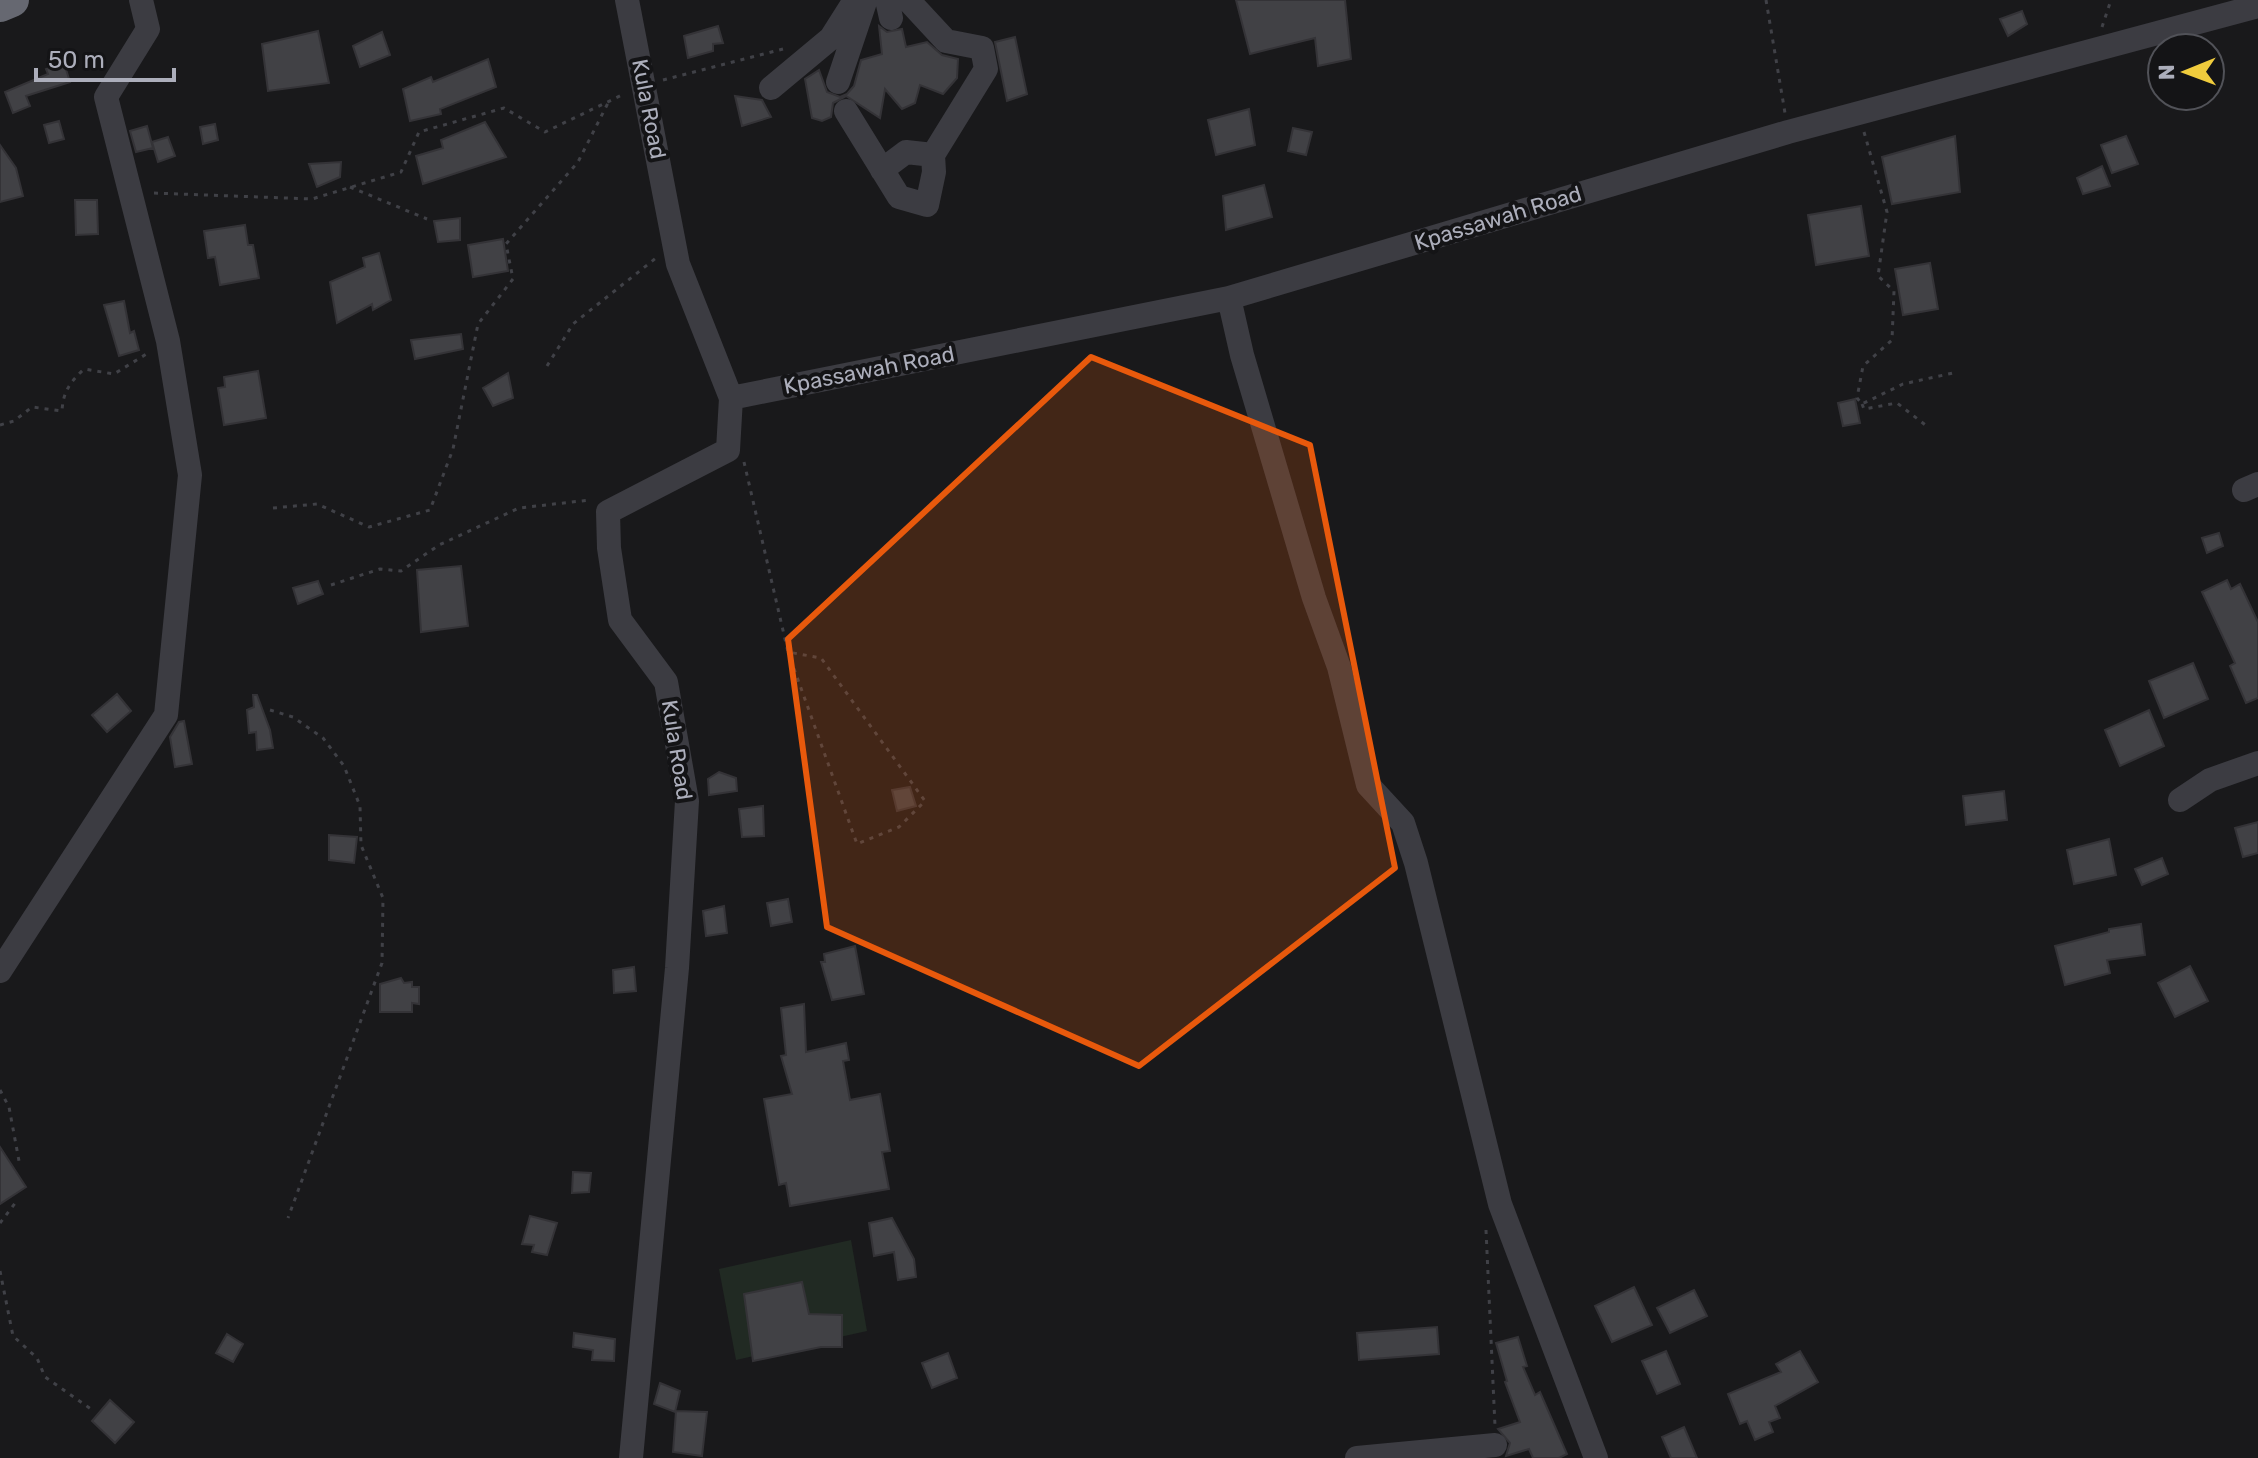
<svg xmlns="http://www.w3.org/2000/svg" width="2258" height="1458" viewBox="0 0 2258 1458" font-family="Rubik,sans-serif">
  <rect width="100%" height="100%" fill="#19191b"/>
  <path fill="#212a23" d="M851,1240L867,1331L736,1360L719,1269Z"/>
  <path fill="#414145" stroke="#343337" stroke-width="2" d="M1236,0H1345L1351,59L1318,66L1315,38L1250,54Z
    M2022,11L2027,24L2008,36L2000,19Z
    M718,26L723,43L713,44V51L688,58L684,36Z
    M879,26L887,32L902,29L906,47L927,42L942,55L958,59L957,78L943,94L920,85L915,103L902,109L885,89L880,118L846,96L833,103L831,117L822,121L812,118L805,79L819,70L827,92L840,97L847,94L854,86L861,60L882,54Z
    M318,31L329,83L268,91L262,44Z
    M382,32L390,55L360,67L353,46Z
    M1015,37L1027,94L1007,101L995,42Z
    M488,59L496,87L440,109L441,114L410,121L403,89L431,77L433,82Z
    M64,63L70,82L26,96L30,106L13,113L5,92L48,74L46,69Z
    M735,96L762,100L771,117L742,126Z
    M1249,109L1255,145L1216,155L1208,120Z
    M59,121L64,139L49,143L44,125Z
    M485,122L506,157L423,184L416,156L443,148L441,140Z
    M215,124L218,140L203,144L200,127Z
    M147,126L153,148L136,152L130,131Z
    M1293,128L1312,132L1306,155L1288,151Z
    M1955,136L1960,192L1892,204L1882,157Z
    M2126,136L2138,164L2112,173L2101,145Z
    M168,137L175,156L158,162L152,142Z
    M0,145L16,168L23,196L0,202Z
    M341,162L340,177L317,187L309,164Z
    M2102,166L2110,186L2083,194L2077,178Z
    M1264,185L1272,217L1226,230L1223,196Z
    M75,200H97L98,234L76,235Z
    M1861,206L1869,256L1816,265L1808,215Z
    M460,218V240L438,242L434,221Z
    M245,225L248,245H253L259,278L220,285L215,257L208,258L204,231Z
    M503,239L508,271L473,277L468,245Z
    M379,253L391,300L373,310L372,304L337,323L330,282L365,267L363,258Z
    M1930,263L1938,309L1903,315L1895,269Z
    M124,301L130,333L134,331L139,350L119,356L104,305Z
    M461,334L463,349L415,359L411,340Z
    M258,371L266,418L224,425L218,388L225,387L224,377Z
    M508,373L513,398L493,406L483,388Z
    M1855,399L1860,423L1843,426L1838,403Z
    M2219,533L2223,546L2207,553L2202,538Z
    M461,566L468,626L421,632L417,570Z
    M2227,580L2231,589L2240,584L2258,622V698L2246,703L2230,666L2235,663L2202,592Z
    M318,581L323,594L298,604L293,588Z
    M2193,663L2208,699L2164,718L2149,681Z
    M117,694L131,711L107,732L92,715Z
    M253,695H257L270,730L273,748L257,750L256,732L249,733L247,710L254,707Z
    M2149,710L2164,746L2120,766L2105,730Z
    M184,721L192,764L175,767L170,737L179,722Z
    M719,772L736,778L737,791L709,795L708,779Z
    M910,787L916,806L897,811L892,790Z
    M2004,791L2007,820L1966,825L1963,796Z
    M763,806L764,836L742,837L739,809Z
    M2258,822V853L2243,857L2235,828Z
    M329,835L357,837L354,863L329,860Z
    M2109,839L2116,875L2074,884L2067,850Z
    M2162,858L2168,874L2142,885L2135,869Z
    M788,899L792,922L771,926L767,903Z
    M724,906L727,933L706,936L703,911Z
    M2141,924L2145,955L2107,960L2110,973L2065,985L2055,946L2109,932V929Z
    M855,946L864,994L832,1000L821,962H825L824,954Z
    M2190,966L2208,1001L2175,1017L2158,983Z
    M634,967L636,991L614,993L613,970Z
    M401,978L404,983L412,982V987H419V1004L412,1003V1012H380V984Z
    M804,1004L806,1052L846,1043L849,1060L843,1061L850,1100L880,1094L890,1151L882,1152L889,1189L790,1206L786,1183L779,1185L764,1099L792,1094L781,1056L786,1055L781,1008Z
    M0,1147L26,1187L0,1204Z
    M573,1172L591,1173L589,1192L572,1193Z
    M530,1216L557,1223L547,1255L532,1252L534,1245L522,1244Z
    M892,1218L914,1259L916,1277L898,1280L894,1252L874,1256L869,1223Z
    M802,1282L809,1314L842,1315V1347H821L753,1361L744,1294Z
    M1634,1287L1652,1325L1612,1342L1595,1306Z
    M1694,1290L1707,1316L1670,1333L1657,1308Z
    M1437,1327L1439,1354L1359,1360L1357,1333Z
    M574,1333L615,1339L614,1361L592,1360L593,1350L573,1347Z
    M227,1334L243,1344L233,1362L216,1353Z
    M1518,1337L1527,1366L1523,1367L1535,1395L1540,1392L1567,1454L1559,1458H1533L1529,1449L1506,1456L1510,1443L1498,1429L1520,1422L1505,1382L1507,1381L1496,1343Z
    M1666,1351L1680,1384L1657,1394L1642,1361Z
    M1800,1351L1818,1382L1775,1406L1780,1418L1769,1422L1773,1432L1755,1440L1747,1421L1740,1424L1728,1394L1781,1372L1776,1364Z
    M948,1353L957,1378L932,1388L922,1363Z
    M660,1383L680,1391L675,1412L654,1404Z
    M110,1400L134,1422L115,1443L92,1421Z
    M676,1411L707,1412L702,1456L673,1452Z
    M1684,1427L1697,1458H1671L1662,1437Z"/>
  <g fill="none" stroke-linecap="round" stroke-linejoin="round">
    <path stroke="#404147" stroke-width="3" stroke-dasharray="4 6" stroke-linecap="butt" d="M1766,0L1785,113
      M2102,27L2111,0
      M663,80L783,49
      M1864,132L1887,212L1878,276L1894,291L1892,340L1863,366L1857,398L1862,404L1903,384L1953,373
      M350,187L427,219
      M154,193L312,199L401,172L419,132L504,108L545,132L622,95
      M547,366L573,324L656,258
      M1862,404L1864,409L1897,403L1928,427
      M0,425L14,421L32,407L62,411C63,392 70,382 84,369L114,374L148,353
      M744,462L788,652L821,658L925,801L899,827L857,844L788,652
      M273,508L317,504L369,527L430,510L453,449L478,324L513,279L506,244L578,162L609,101
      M331,585L380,569L401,571L439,545L519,508L590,500
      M270,710L293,717L323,738L344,766L360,806L361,845L383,898L382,963L288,1218
      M0,1090L9,1107L19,1161
      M0,1223L16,1202
      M1486,1230L1495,1426
      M0,1271L13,1336L37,1358L45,1377L91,1409"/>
    <path stroke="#3c3c42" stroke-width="24" d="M627,0L678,264L731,398L728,450L608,512L609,548L620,620L666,682L687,801L677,968L631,1458
      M887,0L891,18
      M838,82L865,2
      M771,88L831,38L855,0
      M846,111L899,197L927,205L934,172L933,155L986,69L982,48L946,41L908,0
      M882,170L906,152L933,155
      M1229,298L1242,355L1314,598L1339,667L1368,785L1403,823L1416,863L1500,1204L1596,1458
      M731,398L1229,298L1788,132L2258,6
      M2244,490L2258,484
      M2180,800L2210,780L2258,763
      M0,971L166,715L190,475L168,341L106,97L148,29L141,0
      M1357,1458L1495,1445"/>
    <path stroke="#666871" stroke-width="34" d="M0,5L12,0"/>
  </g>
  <path fill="#e8590c" fill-opacity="0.2" stroke="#e8590c" stroke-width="6" stroke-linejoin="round" d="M1091,357L1310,445L1395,868L1139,1066L827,927L788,639Z"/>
  <g text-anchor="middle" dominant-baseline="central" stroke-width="8" stroke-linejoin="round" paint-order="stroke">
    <g font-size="22" fill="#acaebb" stroke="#141416">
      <text transform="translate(649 109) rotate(79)">Kula Road</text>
      <text transform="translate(1498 218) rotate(-17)">Kpassawah Road</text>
      <text transform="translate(869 370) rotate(-11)">Kpassawah Road</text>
      <text transform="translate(677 750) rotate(81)">Kula Road</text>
    </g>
  </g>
  <g transform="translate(2186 72) rotate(269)"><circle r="38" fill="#141416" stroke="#515258" stroke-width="2"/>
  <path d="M0-6L14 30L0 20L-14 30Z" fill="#f0cc3d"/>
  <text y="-12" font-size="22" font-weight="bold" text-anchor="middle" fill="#acaebb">N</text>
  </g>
  <path d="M36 68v12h138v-12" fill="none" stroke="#acaebb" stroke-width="4"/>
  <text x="48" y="68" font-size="24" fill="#acaebb" stroke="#141416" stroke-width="6" paint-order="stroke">50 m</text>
</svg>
